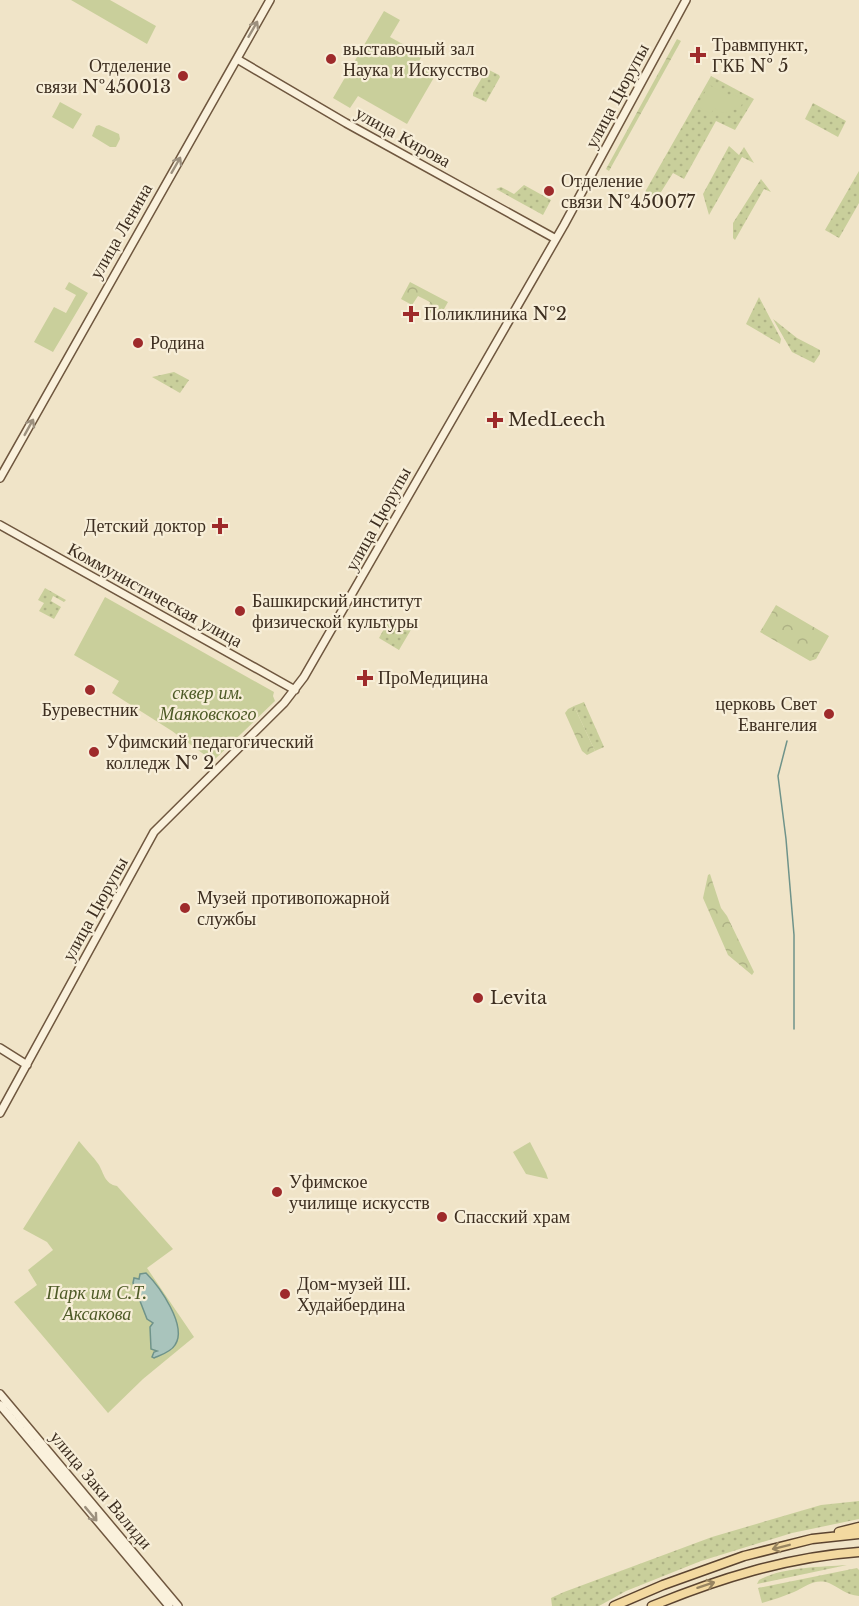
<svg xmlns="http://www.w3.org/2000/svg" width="859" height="1606" viewBox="0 0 859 1606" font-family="'Libre Baskerville',serif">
  <defs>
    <pattern id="grass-dots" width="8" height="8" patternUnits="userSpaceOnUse" patternTransform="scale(1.5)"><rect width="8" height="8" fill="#c9cf9b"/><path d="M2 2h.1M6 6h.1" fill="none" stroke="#aeb285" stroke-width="1.8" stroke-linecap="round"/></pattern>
    <pattern id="forest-crowns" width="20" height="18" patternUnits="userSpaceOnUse" patternTransform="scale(1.5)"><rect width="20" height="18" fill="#c9cf9b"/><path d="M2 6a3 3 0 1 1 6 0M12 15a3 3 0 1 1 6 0" fill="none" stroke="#aeb285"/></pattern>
  </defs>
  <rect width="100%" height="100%" fill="#f0e4c8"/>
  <path fill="url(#grass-dots)" d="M487,69L499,75L500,77L486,102L473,96V93Z
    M711,76L754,99L735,130L716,121L684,179L673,173L656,200L645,192Z
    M813,103L846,121L838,137L805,119Z
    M729,146L739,155L744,147L754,163L742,157L709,215L703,194Z
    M859,171V203L839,238L825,230Z
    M761,179L771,192L764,189L735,240L733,238V223Z
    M524,185L551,200L543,215L496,189L501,187L514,194Z
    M759,297L781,339L780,344L746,324Z
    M773,319L797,338L820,350V354L814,363L792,352Z
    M174,372L189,380L180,393L152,377Z
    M45,588L66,600L64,602L53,596L51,601L61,607L54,619L39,611L44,603L38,600Z
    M391,616L412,628L399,650L379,638Z
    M584,702L604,747L595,751L574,706Z
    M859,1501V1519L792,1533L701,1561L626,1591L599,1606H552L551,1598L564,1592L712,1537L821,1505Z
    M847,1565L757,1584L759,1580C782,1567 821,1567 847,1565Z
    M857,1568L859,1570V1596C846,1595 840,1588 829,1583C815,1578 805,1587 794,1592C784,1596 773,1600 762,1603L758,1588Z"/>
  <path fill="url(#forest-crowns)" d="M677,39L681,41L609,171L606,169Z
    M410,282L448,302L439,318L428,311L430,302L418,296L412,305L401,299Z
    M776,605L829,636L816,659L810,661L760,632Z
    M574,706L595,751L587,755L582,751L565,713L568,709Z
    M710,874L721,908L727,916L754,972L752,975L728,955L703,898L708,875Z"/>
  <path fill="#c9cf9b" d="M71,0H110L156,26L147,44Z
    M384,11L400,20L390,37L422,55L418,64L436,74L407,124L358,96L350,108L333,98Z
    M709,85L731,97L733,94L744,100L740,108L723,113L714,108L711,114L697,106Z
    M60,102L82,114L73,129L52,117Z
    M99,125L119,134L120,139L116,147H110L92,136L96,126Z
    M69,282L88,293L53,352L34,342L54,307L66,313L76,295L65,289Z
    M105,597L274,692L273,696L275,701L213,761L172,731L112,693L119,681L74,655Z
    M79,1141C85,1149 93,1156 99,1165C104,1174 105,1184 117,1186L173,1249L147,1268L194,1337L143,1379L108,1413L14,1302L37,1285L28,1270L53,1250L47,1242L23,1229Z
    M530,1142L546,1173L548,1179L526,1174L513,1152Z"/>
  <path fill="#a9c4bc" stroke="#6f938a" stroke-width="1.5" d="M146,1273C159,1286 188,1326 175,1345C171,1352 161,1355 154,1358L152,1357L154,1352L157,1351L151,1349L150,1327L153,1323L147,1319L133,1283L134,1278L139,1279L140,1274Z"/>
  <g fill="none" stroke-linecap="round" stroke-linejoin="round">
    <path stroke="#6f938a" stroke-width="1.5" d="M787,741L778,776L786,839L794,935V1029"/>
    <g stroke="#6f573f" stroke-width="10">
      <path id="secondary" d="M237,59L346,123L556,239
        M0,478L270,0
        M0,525L295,690
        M0,1048L27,1065
        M0,1113L154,832L284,703L304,677L564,225L686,0
        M0,1394L178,1606
        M0,1405L169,1606"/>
    </g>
    <g stroke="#5b4430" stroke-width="11">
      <path id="primary" d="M839,1532L859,1527
        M614,1606L663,1585L744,1556L812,1539L859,1534
        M652,1606C718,1579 787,1557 859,1552"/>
    </g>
    <use href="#secondary" stroke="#faf1dc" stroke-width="7"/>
    <use href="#primary" stroke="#f3d9a0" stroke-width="8"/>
  </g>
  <defs><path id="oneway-shaft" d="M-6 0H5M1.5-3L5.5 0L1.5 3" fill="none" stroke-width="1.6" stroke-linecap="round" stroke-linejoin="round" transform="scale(1.5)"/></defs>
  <g stroke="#9c907e">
    <use href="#oneway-shaft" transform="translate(253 29) rotate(-60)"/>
    <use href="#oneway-shaft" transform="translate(176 165) rotate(-60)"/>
    <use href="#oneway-shaft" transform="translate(29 427) rotate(-61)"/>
    <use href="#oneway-shaft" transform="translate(91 1514) rotate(50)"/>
  </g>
  <g stroke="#988460">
    <use href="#oneway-shaft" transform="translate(781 1547) rotate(166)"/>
    <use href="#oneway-shaft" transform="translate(706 1585) rotate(-18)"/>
  </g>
  <g fill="#9e2a2b" stroke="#f7eed8" stroke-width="2">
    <path d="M695 46h6v6h6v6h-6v6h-6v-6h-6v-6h6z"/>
    <circle cx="331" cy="59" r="6"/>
    <circle cx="183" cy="76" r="6"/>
    <circle cx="549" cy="191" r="6"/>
    <path d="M408 305h6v6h6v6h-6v6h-6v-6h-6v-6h6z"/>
    <circle cx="138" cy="343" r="6"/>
    <path d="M492 411h6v6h6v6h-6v6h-6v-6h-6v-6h6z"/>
    <path d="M217 517h6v6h6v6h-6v6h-6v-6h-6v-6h6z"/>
    <circle cx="240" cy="611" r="6"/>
    <path d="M362 669h6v6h6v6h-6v6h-6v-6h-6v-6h6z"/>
    <circle cx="90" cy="690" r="6"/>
    <circle cx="829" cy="714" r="6"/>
    <circle cx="94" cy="752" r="6"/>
    <circle cx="185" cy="908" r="6"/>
    <circle cx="478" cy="998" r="6"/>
    <circle cx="277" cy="1192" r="6"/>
    <circle cx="442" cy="1217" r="6"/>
    <circle cx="285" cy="1294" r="6"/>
  </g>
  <g text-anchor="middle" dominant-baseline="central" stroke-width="4.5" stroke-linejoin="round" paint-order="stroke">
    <g font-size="18" fill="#3d2e20" stroke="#f7eed8" text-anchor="start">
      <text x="712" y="45">Травмпункт,<tspan x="712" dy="21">ГКБ № 5</tspan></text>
      <text x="343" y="49">выставочный зал<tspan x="343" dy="21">Наука и Искусство</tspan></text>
      <text x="171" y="66" text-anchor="end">Отделение<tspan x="171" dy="21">связи №450013</tspan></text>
      <text x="561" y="181">Отделение<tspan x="561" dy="21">связи №450077</tspan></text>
      <text x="424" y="314">Поликлиника №2</text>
      <text x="150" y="343">Родина</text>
      <text x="508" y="420">MedLeech</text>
      <text x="206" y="526" text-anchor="end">Детский доктор</text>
      <text x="252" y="601">Башкирский институт<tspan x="252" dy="21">физической культуры</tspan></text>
      <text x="378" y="678">ПроМедицина</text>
      <text x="817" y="704" text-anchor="end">церковь Свет<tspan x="817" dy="21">Евангелия</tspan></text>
      <text x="90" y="710" text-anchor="middle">Буревестник</text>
      <text x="106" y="742">Уфимский педагогический<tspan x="106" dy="21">колледж № 2</tspan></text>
      <text x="197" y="898">Музей противопожарной<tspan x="197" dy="21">службы</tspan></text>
      <text x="490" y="998">Levita</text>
      <text x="289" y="1182">Уфимское<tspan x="289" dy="21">училище искусств</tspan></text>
      <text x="454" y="1217">Спасский храм</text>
      <text x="297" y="1284">Дом-музей Ш.<tspan x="297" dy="21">Худайбердина</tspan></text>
    </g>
    <g font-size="18" fill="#3d2e20" stroke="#f7eed8">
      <text transform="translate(617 96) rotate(-62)">улица Цюрупы</text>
      <text transform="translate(403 137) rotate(29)">улица Кирова</text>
      <text transform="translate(121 231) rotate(-60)">улица Ленина</text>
      <text transform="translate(378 519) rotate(-61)">улица Цюрупы</text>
      <text transform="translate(155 595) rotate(29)">Коммунистическая улица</text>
      <text transform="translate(95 909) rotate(-61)">улица Цюрупы</text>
      <text transform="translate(101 1490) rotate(50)">улица Заки Валиди</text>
    </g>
    <g font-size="18" font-style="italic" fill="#4d5a26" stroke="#f7eed8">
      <text x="208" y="693">сквер им.<tspan x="208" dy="21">Маяковского</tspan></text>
      <text x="97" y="1293">Парк им С.Т.<tspan x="97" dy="21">Аксакова</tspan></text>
    </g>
  </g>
</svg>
